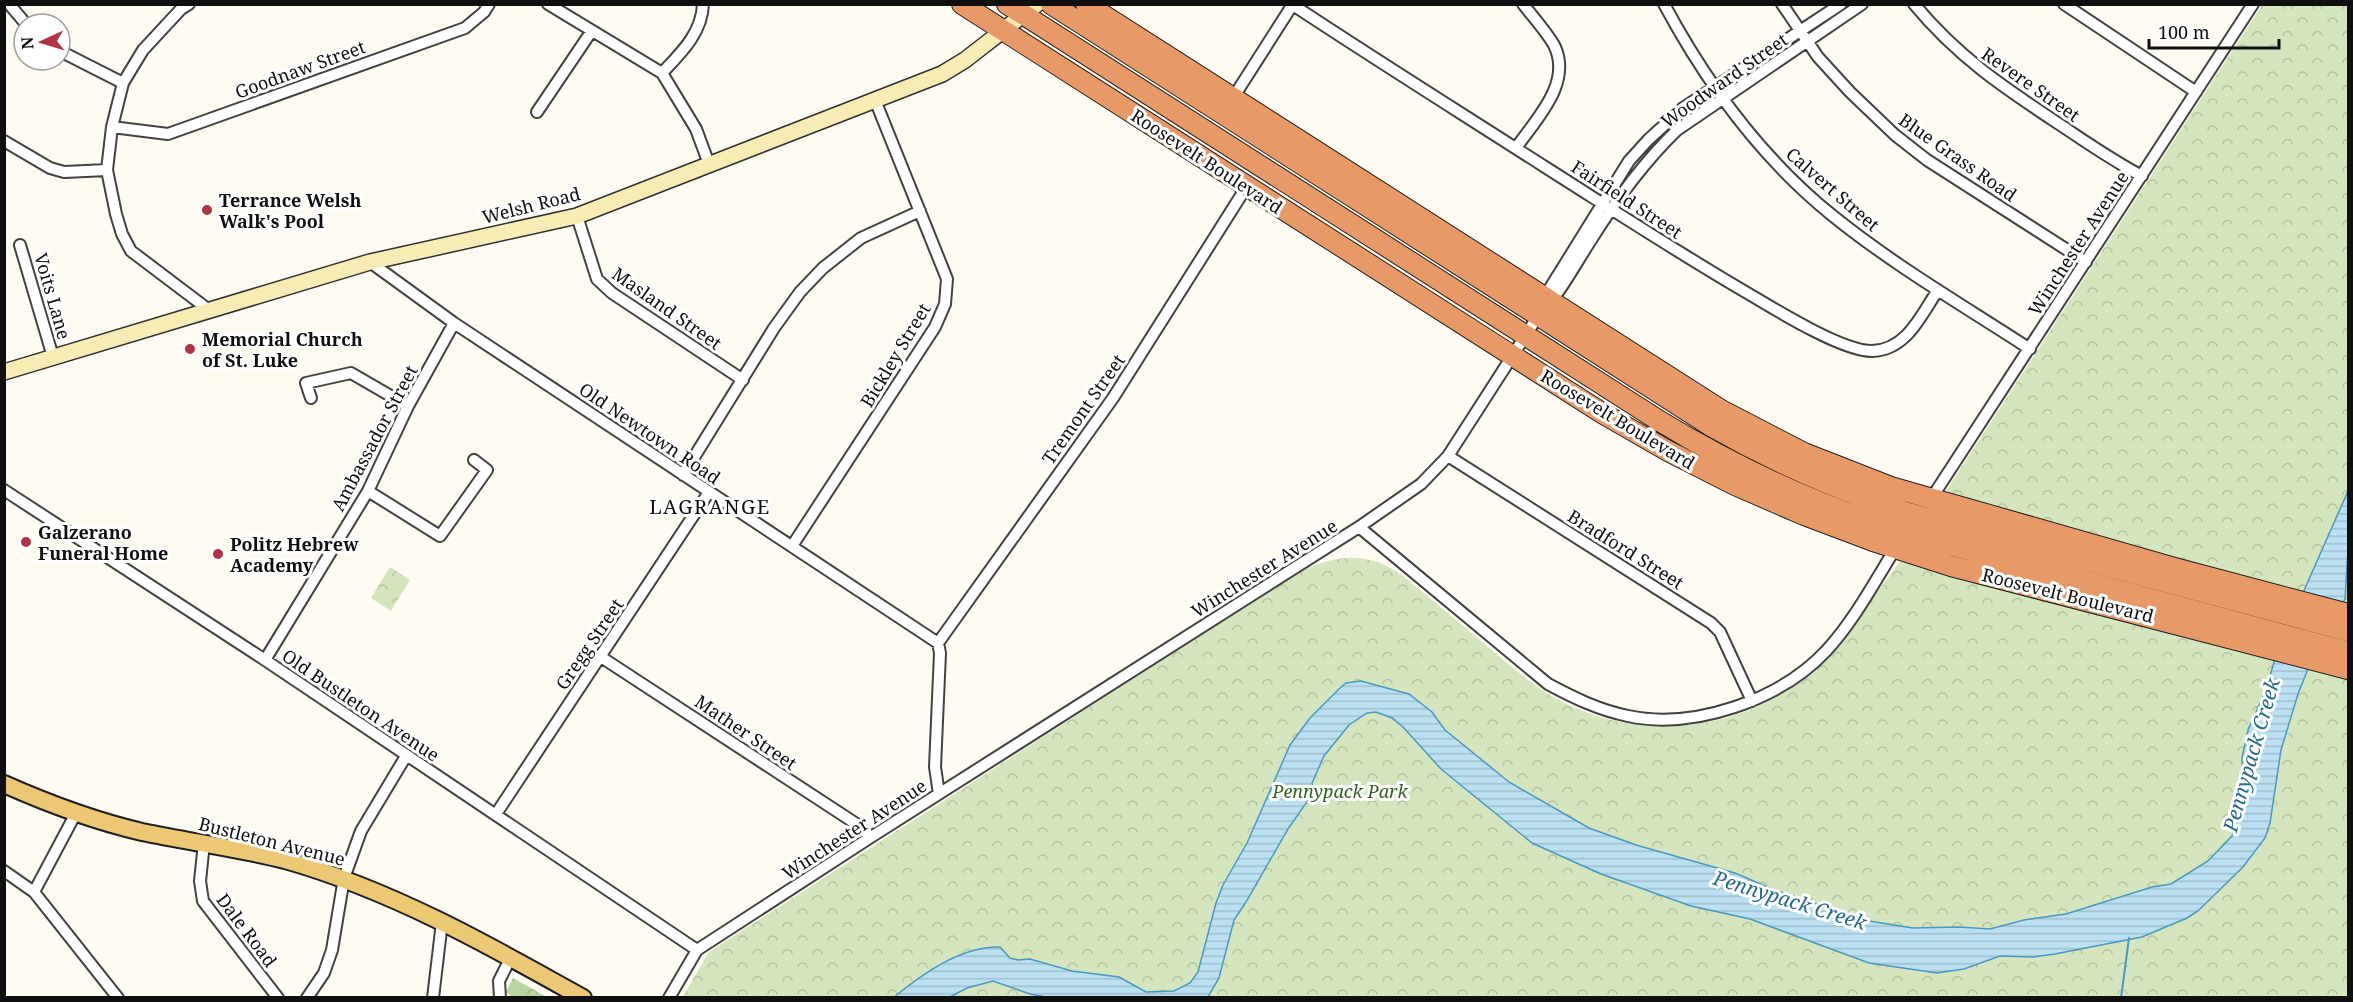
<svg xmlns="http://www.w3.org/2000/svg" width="2353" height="1002" viewBox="0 0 2353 1002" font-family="'Noto Serif',serif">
  <defs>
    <pattern id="forest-crowns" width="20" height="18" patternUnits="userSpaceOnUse" patternTransform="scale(1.5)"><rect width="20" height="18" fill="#bad59f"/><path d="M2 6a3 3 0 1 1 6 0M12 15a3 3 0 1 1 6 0" fill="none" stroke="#9fb688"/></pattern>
    <pattern id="park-crowns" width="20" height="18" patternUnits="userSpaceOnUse" patternTransform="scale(1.5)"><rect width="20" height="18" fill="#d5e6be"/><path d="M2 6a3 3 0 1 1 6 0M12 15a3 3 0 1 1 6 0" fill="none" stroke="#b6c4a2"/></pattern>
    <pattern id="water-rules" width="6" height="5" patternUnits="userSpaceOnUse" patternTransform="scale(1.5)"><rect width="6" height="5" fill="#bbe0f1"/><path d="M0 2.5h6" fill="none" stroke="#a0bfcd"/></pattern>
  </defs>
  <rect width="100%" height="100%" fill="#fefbf2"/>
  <path fill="url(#forest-crowns)" d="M513,978L547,997H512L506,992Z"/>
  <path fill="url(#park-crowns)" d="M2262,5H2348V997L682,998L709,952L732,937L1301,571C1339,554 1368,551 1403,576C1431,599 1459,622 1487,646C1508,663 1528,682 1552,696C1635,745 1743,733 1815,670C1847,643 1865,605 1891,574C1895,569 1897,564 1902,560L2219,644L2239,576L1947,494L1946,491Z
    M390,567L410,580L391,611L371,598Z"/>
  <path fill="url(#water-rules)" stroke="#4998c1" stroke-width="1.5" d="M2348,491V549L2345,599L2308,669L2298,694L2281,750L2270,823L2265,838L2243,867L2198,911L2187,918L2142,937L2055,954L2033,957L2000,956L1964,969L1937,973L1869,963L1750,919L1691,906L1601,874L1532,843L1441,769L1403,727L1392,718L1376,712L1367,713L1349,725L1324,756L1312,783L1313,789L1309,799L1288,829L1246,902L1234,920L1219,978L1208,997H1046L1030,994L993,981L967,988L950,997L893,998C922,974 961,946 1000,947L1010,958L1018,960L1030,959L1072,971L1119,977L1146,992L1174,991L1190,983L1198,972L1216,903L1223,885L1247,843L1290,745L1310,718L1340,688L1346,683L1361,681L1409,694L1432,712L1445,730L1509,782L1589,828L1636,845L1735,873L1772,889L1869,921L1913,928L1959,927L1990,929L2024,920L2066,914L2152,887L2171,884L2208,861L2232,836L2243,800L2242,758L2248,730L2265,692L2275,659L2306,586Z"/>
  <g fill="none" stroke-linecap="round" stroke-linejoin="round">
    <path stroke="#4998c1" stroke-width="2" d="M2121,998L2129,938"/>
    <g stroke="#424242" stroke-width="14">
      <path id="street" d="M9,4L26,24
        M189,4L181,9L143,50L123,83L112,127L107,170L116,214L122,234L131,251L209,310
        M548,4L662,73L696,129L709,164
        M1664,4C1707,84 1762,159 1833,216C1895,266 1964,306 2030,349
        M1782,4L1818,57L1850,92L1895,135L1927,160L2086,262
        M1914,4C1958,57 2003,87 2059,124C2086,142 2113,161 2142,176
        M2064,4L2196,92
        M1293,5C1376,60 1461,113 1545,167C1613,210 1680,254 1749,294C1776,310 1842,351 1872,351C1907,350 1921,315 1938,290
        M60,51L123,83
        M662,73C681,53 702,33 703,4
        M1233,98L1293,4
        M537,112L591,32
        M112,127L168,134L465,28L484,12L489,4
        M4,141L50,168L64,172L107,170
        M1516,148C1536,119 1573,83 1554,45C1546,31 1533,17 1523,4
        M577,216L597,279L612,293L743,380
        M20,245L53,357
        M370,262L454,323L938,643L940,653L935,767L939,794
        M1542,301L1629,161L1648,140L1683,108L1841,4
        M311,398L306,383L351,373L408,406
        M1448,456L1711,623L1720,632L1752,701
        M683,475L774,328L800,292L823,268L861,238L920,211
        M4,490L265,660L697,950
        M368,491L440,536L487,470L474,460
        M1931,499L2253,4
        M1359,527L1548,684C1574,698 1599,710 1628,716C1694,730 1780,700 1826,651C1853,622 1874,583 1895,549
        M792,546L935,327L945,304L947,279L875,100
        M938,643L1113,398L1247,186
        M601,657L855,823L871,837
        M265,660L368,491L408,406L454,323
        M496,814L709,492
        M204,843L200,881L203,901L278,998
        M4,871L34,892L118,998
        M34,892L76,813
        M307,998L324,973L332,950L344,878L361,831L406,756
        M433,998L442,922
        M500,998L499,981L511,957
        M669,998L697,950L871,837L1359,527L1421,484L1448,456L1538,316C1560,294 1574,266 1591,240C1616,200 1643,163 1677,130L1862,4"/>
    </g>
    <g stroke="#313131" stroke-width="18">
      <path id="secondary" d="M4,372L370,262L577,216L942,74L965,60L1037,4"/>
    </g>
    <g stroke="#202020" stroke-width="20">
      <path id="primary" d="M4,784C49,804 95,821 142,832C190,842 238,848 285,860C391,890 487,944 583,998"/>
    </g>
    <g stroke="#202020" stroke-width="22">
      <path id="highway" d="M962,4L1602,413L1668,451L1735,485L1804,515L1873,541L1951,566L2348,669
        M1007,4L1658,420C1735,467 1816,505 1903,532L2348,652
        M1051,4L1711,426C1774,462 1839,491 1908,513L2348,631
        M1086,4L1721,410L1804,453L1891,487L2175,568L2348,614"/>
    </g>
    <use href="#street" stroke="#fff" stroke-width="10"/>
    <use href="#secondary" stroke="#f7ecb3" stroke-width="15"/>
    <use href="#primary" stroke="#ecc874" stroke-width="16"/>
    <use href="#highway" stroke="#e79a67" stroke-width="20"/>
  </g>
  <g fill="#b23341" stroke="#fff" stroke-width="2">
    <circle cx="207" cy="210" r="6"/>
    <circle cx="190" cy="349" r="6"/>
    <circle cx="26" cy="542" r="6"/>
    <circle cx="218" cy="554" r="6"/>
  </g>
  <g text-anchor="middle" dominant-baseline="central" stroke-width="6" stroke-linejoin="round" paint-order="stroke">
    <g font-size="18" fill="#0f0f0f" stroke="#fff">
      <text transform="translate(300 69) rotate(-20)">Goodnaw Street</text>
      <text transform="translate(1724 80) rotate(-35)">Woodward Street</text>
      <text transform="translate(2031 84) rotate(35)">Revere Street</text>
      <text transform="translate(1958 157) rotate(35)">Blue Grass Road</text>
      <text transform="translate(1207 161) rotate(33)">Roosevelt Boulevard</text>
      <text transform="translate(1833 189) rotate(41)">Calvert Street</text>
      <text transform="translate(1627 199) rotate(33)">Fairfield Street</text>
      <text transform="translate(531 205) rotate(-14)">Welsh Road</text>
      <text transform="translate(2078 243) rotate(-57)">Winchester Avenue</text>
      <text transform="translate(53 296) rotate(74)">Voits Lane</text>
      <text transform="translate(667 308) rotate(35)">Masland Street</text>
      <text transform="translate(895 355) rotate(-59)">Bickley Street</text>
      <text transform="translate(1083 409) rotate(-55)">Tremont Street</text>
      <text transform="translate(1618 419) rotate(31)">Roosevelt Boulevard</text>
      <text transform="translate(650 433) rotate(34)">Old Newtown Road</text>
      <text transform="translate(374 438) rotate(-62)">Ambassador Street</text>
      <text transform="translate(1626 549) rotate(32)">Bradford Street</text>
      <text transform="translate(1264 568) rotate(-32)">Winchester Avenue</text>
      <text transform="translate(2068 595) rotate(14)">Roosevelt Boulevard</text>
      <text transform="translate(589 644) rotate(-56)">Gregg Street</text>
      <text transform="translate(361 705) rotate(34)">Old Bustleton Avenue</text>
      <text transform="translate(746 732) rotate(34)">Mather Street</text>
      <text transform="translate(854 829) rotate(-33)">Winchester Avenue</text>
      <text transform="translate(272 841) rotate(14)">Bustleton Avenue</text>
      <text transform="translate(247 930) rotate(53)">Dale Road</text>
    </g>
    <g font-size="18" font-weight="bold" fill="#0f0f0f" stroke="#fff" text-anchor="start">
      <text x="219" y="200">Terrance Welsh<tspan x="219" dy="21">Walk's Pool</tspan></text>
      <text x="202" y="339">Memorial Church<tspan x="202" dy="21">of St. Luke</tspan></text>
      <text x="38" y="532">Galzerano<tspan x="38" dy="21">Funeral Home</tspan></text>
      <text x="230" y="544">Politz Hebrew<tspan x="230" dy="21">Academy</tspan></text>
    </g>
    <g font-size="18" font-style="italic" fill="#356125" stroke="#fff">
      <text x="1340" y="791">Pennypack Park</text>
    </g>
    <g font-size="20" letter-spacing="1.5" fill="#0f0f0f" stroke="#fff">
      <text x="710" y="506">LAGRANGE</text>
    </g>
    <g font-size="20" font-style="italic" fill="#236a96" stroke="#fff">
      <text transform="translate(2251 755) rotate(-74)">Pennypack Creek</text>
      <text transform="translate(1790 900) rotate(17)">Pennypack Creek</text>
    </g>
  </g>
  <rect width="2353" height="1002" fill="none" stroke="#0f0f0f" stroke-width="12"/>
  <g transform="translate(42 42) rotate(266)"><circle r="28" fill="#ffffff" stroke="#9f9f9f" stroke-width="1.5"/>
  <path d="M0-4.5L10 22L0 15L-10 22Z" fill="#b23341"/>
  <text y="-9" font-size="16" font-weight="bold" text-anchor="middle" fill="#0f0f0f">N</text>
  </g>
  <path d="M2149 39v9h130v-9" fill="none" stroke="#0f0f0f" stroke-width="3"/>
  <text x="2158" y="39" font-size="18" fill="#0f0f0f" stroke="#ffffff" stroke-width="4.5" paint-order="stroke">100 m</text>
</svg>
